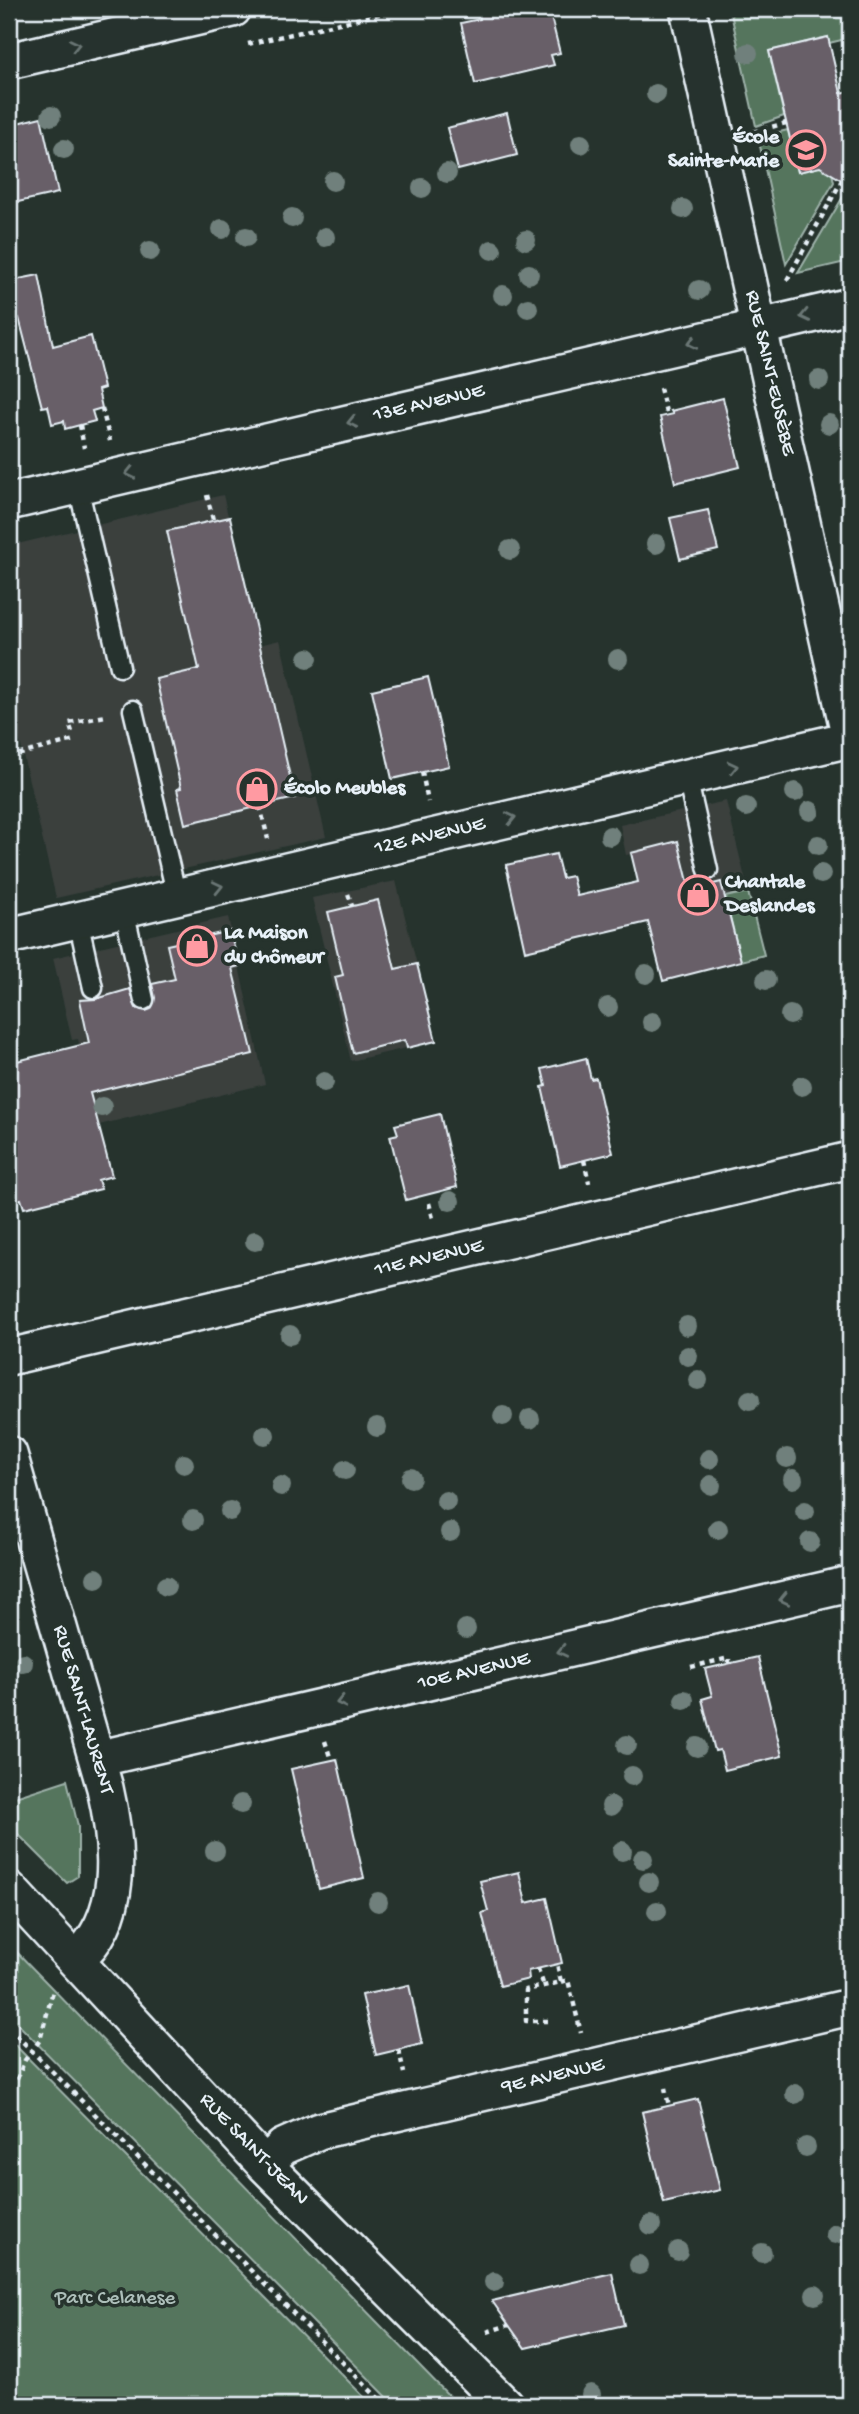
<svg xmlns="http://www.w3.org/2000/svg" width="859" height="2414" viewBox="0 0 859 2414" font-family="'Gochi Hand',sans-serif">
  <rect width="100%" height="100%" fill="#26332d"/>
  <filter id="ink" filterUnits="userSpaceOnUse"><feTurbulence type="fractalNoise" baseFrequency=".0143" numOctaves="2"/><feDisplacementMap in="SourceGraphic" scale="14" xChannelSelector="R" yChannelSelector="G"/><feConvolveMatrix kernelMatrix="1 2 1 2 8 2 1 2 1" color-interpolation-filters="sRGB"/></filter>
  <g filter="url(#ink)">
    <path fill="#3a403e" d="M223,495L259,645L280,640L326,837L56,898L9,694V546Z
      M726,801L764,955L663,981L631,854L626,855L620,825Z
      M396,881L436,1041L351,1061L312,898Z
      M228,917L265,1084L99,1125L78,1039L72,1040L53,958Z"/>
    <path fill="#55745d" stroke="#9eb2aa" stroke-width="2" d="M730,9H850V38L829,43L828,37L769,51L784,116L756,126Z
      M788,130L798,172L830,164L834,182L786,264L758,137Z
      M850,185V261L798,273Z
      M748,892L764,955L741,961L725,897Z
      M67,1780L78,1826V1876L67,1883L9,1825V1799Z
      M9,1944L458,2405H395L9,2015Z
      M9,2039L372,2405H9Z"/>
    <path fill="#675f67" stroke="#e8f1f8" stroke-width="2" d="M478,9H549L560,53L551,55L554,65L475,84L461,23L480,19Z
      M828,37L841,93L850,91V185L820,167L798,172L769,51Z
      M507,113L517,155L458,170L447,128Z
      M41,117L58,193L9,204V125Z
      M39,275L53,346L91,336L104,388L98,390L102,408L92,411L95,421L65,429L64,421L52,424L48,406L42,407L19,318L9,321V281Z
      M723,398L740,467L675,483L660,417L673,414L671,411Z
      M708,510L718,550L680,559L670,518Z
      M230,517L295,798L185,824L177,789L181,788L156,679L199,669L167,531Z
      M428,677L449,766L392,779L372,690Z
      M678,841L690,890L721,882L741,961L663,981L648,922L525,951L506,865L556,854L562,878L572,876L577,896L638,882L631,853Z
      M378,900L395,969L417,964L436,1041L407,1048L405,1040L353,1053L335,977L343,975L328,912Z
      M230,931L239,966L232,968L253,1054L90,1093L112,1176L98,1180L101,1189L24,1208L21,1199L9,1202V1063L89,1043L80,1000L96,999L130,989L136,1008L146,1011L151,1009L155,998L152,984L175,979L167,945Z
      M586,1058L591,1079L596,1078L613,1153L560,1166L542,1087L546,1086L542,1069Z
      M440,1114L457,1187L406,1200L390,1136L398,1134L395,1125Z
      M758,1657L782,1756L725,1770L720,1750L715,1751L702,1699L712,1696L705,1669Z
      M337,1759L364,1878L319,1889L291,1769Z
      M519,1872L526,1903L547,1898L562,1963L528,1971L529,1979L500,1986L482,1913L488,1911L480,1881Z
      M409,1985L422,2044L376,2055L362,1995Z
      M698,2099L720,2190L664,2203L642,2112Z
      M612,2273L624,2325L525,2348L492,2301Z"/>
    <g fill="none" stroke-linecap="round" stroke-linejoin="round">
      <g stroke="#e8f1f8" stroke-width="23">
        <path id="service" d="M78,486L120,667
          M133,710L177,897
          M687,777L708,870
          M124,909L144,1000
          M78,920L93,988"/>
      </g>
      <g stroke="#e8f1f8" stroke-width="40">
        <path id="minor" d="M688,9L850,738
          M9,61L233,9
          M9,502L850,306
          M9,936L850,739
          M9,1357L850,1160
          M9,1454L105,1788C118,1845 126,1918 75,1960
          M97,1759L850,1584
          M9,1889L265,2165L505,2405
          M265,2165L283,2147L319,2131L850,2007"/>
      </g>
      <path stroke="#e8f1f8" stroke-width="4.5" stroke-dasharray="5 5" stroke-linecap="butt" d="M248,44L401,9
        M9,100L15,123
        M753,132L786,123
        M787,280L842,180
        M660,388L667,416
        M102,408L110,441
        M80,425L84,448
        M207,495L213,520
        M72,732L69,723L106,716
        M9,757L74,740
        M422,772L428,802
        M260,806L268,839
        M348,894L352,906
        M584,1160L589,1183
        M429,1203L434,1222
        M691,1667L729,1658V1664
        M325,1741L331,1760
        M538,1969L544,1986
        M561,1982L568,1980L581,2033
        M548,2021H526V1990L561,1982L557,1964
        M9,2028L385,2405
        M399,2050L404,2073
        M665,2088L669,2106
        M9,2098L25,2060L40,2040L53,1991
        M487,2332L509,2325"/>
      <use href="#service" stroke="#26332d" stroke-width="18"/>
      <use href="#minor" stroke="#26332d" stroke-width="35"/>
    </g>
    <g fill="#70807b">
      <circle cx="748" cy="53" r="10"/>
      <circle cx="656" cy="94" r="10"/>
      <circle cx="51" cy="116" r="10"/>
      <circle cx="581" cy="144" r="10"/>
      <circle cx="64" cy="149" r="10"/>
      <circle cx="447" cy="173" r="10"/>
      <circle cx="333" cy="181" r="10"/>
      <circle cx="422" cy="188" r="10"/>
      <circle cx="683" cy="209" r="10"/>
      <circle cx="292" cy="218" r="10"/>
      <circle cx="222" cy="229" r="10"/>
      <circle cx="246" cy="237" r="10"/>
      <circle cx="325" cy="237" r="10"/>
      <circle cx="526" cy="240" r="10"/>
      <circle cx="492" cy="250" r="10"/>
      <circle cx="150" cy="251" r="10"/>
      <circle cx="529" cy="274" r="10"/>
      <circle cx="699" cy="290" r="10"/>
      <circle cx="503" cy="295" r="10"/>
      <circle cx="528" cy="308" r="10"/>
      <circle cx="819" cy="380" r="10"/>
      <circle cx="829" cy="424" r="10"/>
      <circle cx="656" cy="544" r="10"/>
      <circle cx="510" cy="550" r="10"/>
      <circle cx="308" cy="658" r="10"/>
      <circle cx="618" cy="659" r="10"/>
      <circle cx="795" cy="792" r="10"/>
      <circle cx="746" cy="807" r="10"/>
      <circle cx="810" cy="811" r="10"/>
      <circle cx="610" cy="836" r="10"/>
      <circle cx="818" cy="845" r="10"/>
      <circle cx="821" cy="874" r="10"/>
      <circle cx="646" cy="974" r="10"/>
      <circle cx="766" cy="980" r="10"/>
      <circle cx="608" cy="1007" r="10"/>
      <circle cx="790" cy="1015" r="10"/>
      <circle cx="652" cy="1022" r="10"/>
      <circle cx="324" cy="1082" r="10"/>
      <circle cx="802" cy="1086" r="10"/>
      <circle cx="102" cy="1107" r="10"/>
      <circle cx="450" cy="1201" r="10"/>
      <circle cx="255" cy="1241" r="10"/>
      <circle cx="687" cy="1326" r="10"/>
      <circle cx="290" cy="1335" r="10"/>
      <circle cx="688" cy="1356" r="10"/>
      <circle cx="698" cy="1380" r="10"/>
      <circle cx="750" cy="1400" r="10"/>
      <circle cx="503" cy="1416" r="10"/>
      <circle cx="530" cy="1419" r="10"/>
      <circle cx="377" cy="1427" r="10"/>
      <circle cx="265" cy="1435" r="10"/>
      <circle cx="787" cy="1458" r="10"/>
      <circle cx="709" cy="1459" r="10"/>
      <circle cx="184" cy="1464" r="10"/>
      <circle cx="345" cy="1470" r="10"/>
      <circle cx="411" cy="1478" r="10"/>
      <circle cx="793" cy="1479" r="10"/>
      <circle cx="711" cy="1485" r="10"/>
      <circle cx="281" cy="1486" r="10"/>
      <circle cx="446" cy="1501" r="10"/>
      <circle cx="230" cy="1511" r="10"/>
      <circle cx="805" cy="1511" r="10"/>
      <circle cx="193" cy="1520" r="10"/>
      <circle cx="718" cy="1529" r="10"/>
      <circle cx="450" cy="1532" r="10"/>
      <circle cx="810" cy="1542" r="10"/>
      <circle cx="96" cy="1578" r="10"/>
      <circle cx="166" cy="1586" r="10"/>
      <circle cx="466" cy="1629" r="10"/>
      <circle cx="23" cy="1663" r="10"/>
      <circle cx="684" cy="1700" r="10"/>
      <circle cx="627" cy="1745" r="10"/>
      <circle cx="697" cy="1747" r="10"/>
      <circle cx="632" cy="1776" r="10"/>
      <circle cx="241" cy="1804" r="10"/>
      <circle cx="611" cy="1806" r="10"/>
      <circle cx="215" cy="1851" r="10"/>
      <circle cx="622" cy="1851" r="10"/>
      <circle cx="643" cy="1859" r="10"/>
      <circle cx="649" cy="1882" r="10"/>
      <circle cx="378" cy="1902" r="10"/>
      <circle cx="657" cy="1911" r="10"/>
      <circle cx="795" cy="2094" r="10"/>
      <circle cx="806" cy="2147" r="10"/>
      <circle cx="651" cy="2225" r="10"/>
      <circle cx="835" cy="2234" r="10"/>
      <circle cx="678" cy="2251" r="10"/>
      <circle cx="762" cy="2253" r="10"/>
      <circle cx="639" cy="2265" r="10"/>
      <circle cx="494" cy="2282" r="10"/>
      <circle cx="815" cy="2295" r="10"/>
      <circle cx="591" cy="2394" r="10"/>
    </g>
    <defs><path id="oneway-chevron" d="M-2-3.5L2.5 0L-2 3.5" fill="none" stroke-width="1.6" stroke-linecap="round" stroke-linejoin="round" transform="scale(1.75)"/></defs>
    <g stroke="#6a7674">
      <use href="#oneway-chevron" transform="translate(75 45) rotate(-13)"/>
      <use href="#oneway-chevron" transform="translate(805 316) rotate(167)"/>
      <use href="#oneway-chevron" transform="translate(692 343) rotate(167)"/>
      <use href="#oneway-chevron" transform="translate(352 422) rotate(167)"/>
      <use href="#oneway-chevron" transform="translate(130 473) rotate(167)"/>
      <use href="#oneway-chevron" transform="translate(733 767) rotate(-13)"/>
      <use href="#oneway-chevron" transform="translate(511 818) rotate(-13)"/>
      <use href="#oneway-chevron" transform="translate(218 887) rotate(-13)"/>
      <use href="#oneway-chevron" transform="translate(784 1599) rotate(167)"/>
      <use href="#oneway-chevron" transform="translate(562 1651) rotate(167)"/>
      <use href="#oneway-chevron" transform="translate(341 1702) rotate(167)"/>
    </g>
  </g>
  <defs>
    <g id="school-ring" transform="scale(2.0125)"><circle r="9.5" fill="#26332d" stroke="#ff9aa2" stroke-width="1.5"/><path d="M0-5L7-2L0 1L-7-2ZM-4 1L0 2.5L4 1V4Q0 6-4 4Z" fill="#ff9aa2"/></g>
    <g id="shop-ring" transform="scale(2.0125)"><circle r="9.5" fill="#26332d" stroke="#ff9aa2" stroke-width="1.5"/><path d="M-5-2.5h2.3a2.7 3.5 0 0 1 5.4 0H5L5.5 6h-11ZM-1.5-2.5h3a1.5 2.3 0 0 0-3 0Z" fill="#ff9aa2"/></g>
  </defs>
  <g fill-rule="evenodd">
    <use href="#school-ring" x="806" y="150"/>
    <use href="#shop-ring" x="257" y="789"/>
    <use href="#shop-ring" x="698" y="895"/>
    <use href="#shop-ring" x="197" y="946"/>
  </g>
  <g text-anchor="middle" dominant-baseline="central" stroke-width="7" stroke-linejoin="round" paint-order="stroke">
    <g font-size="21" font-weight="bold" fill="#e8f1f8" stroke="#26332d" text-anchor="start">
      <text x="779" y="138" text-anchor="end">École<tspan x="779" dy="24">Sainte-Marie</tspan></text>
      <text x="284" y="789">Écolo Meubles</text>
      <text x="725" y="883">Chantale<tspan x="725" dy="24">Deslandes</tspan></text>
      <text x="224" y="934">La Maison<tspan x="224" dy="24">du chômeur</tspan></text>
    </g>
    <g font-size="21" fill="#e8f1f8" stroke="#26332d">
      <text transform="translate(769 373) rotate(77)">RUE SAINT-EUSÈBE</text>
      <text transform="translate(429 404) rotate(-13)">13E AVENUE</text>
      <text transform="translate(430 837) rotate(-13)">12E AVENUE</text>
      <text transform="translate(429 1259) rotate(-13)">11E AVENUE</text>
      <text transform="translate(474 1672) rotate(-13)">10E AVENUE</text>
      <text transform="translate(82 1710) rotate(74)">RUE SAINT-LAURENT</text>
      <text transform="translate(553 2077) rotate(-13)">9E AVENUE</text>
      <text transform="translate(253 2150) rotate(46)">RUE SAINT-JEAN</text>
    </g>
    <g font-size="21" fill="#adbfba" stroke="#26332d">
      <text x="115" y="2299">Parc Celanese</text>
    </g>
  </g>
  <rect width="859" height="2414" fill="none" stroke="#26332d" stroke-width="35"/>
  <rect x="18" y="18" width="824" height="2379" fill="none" stroke="#e8f1f8" stroke-width="2.5" filter="url(#ink)"/>
</svg>
